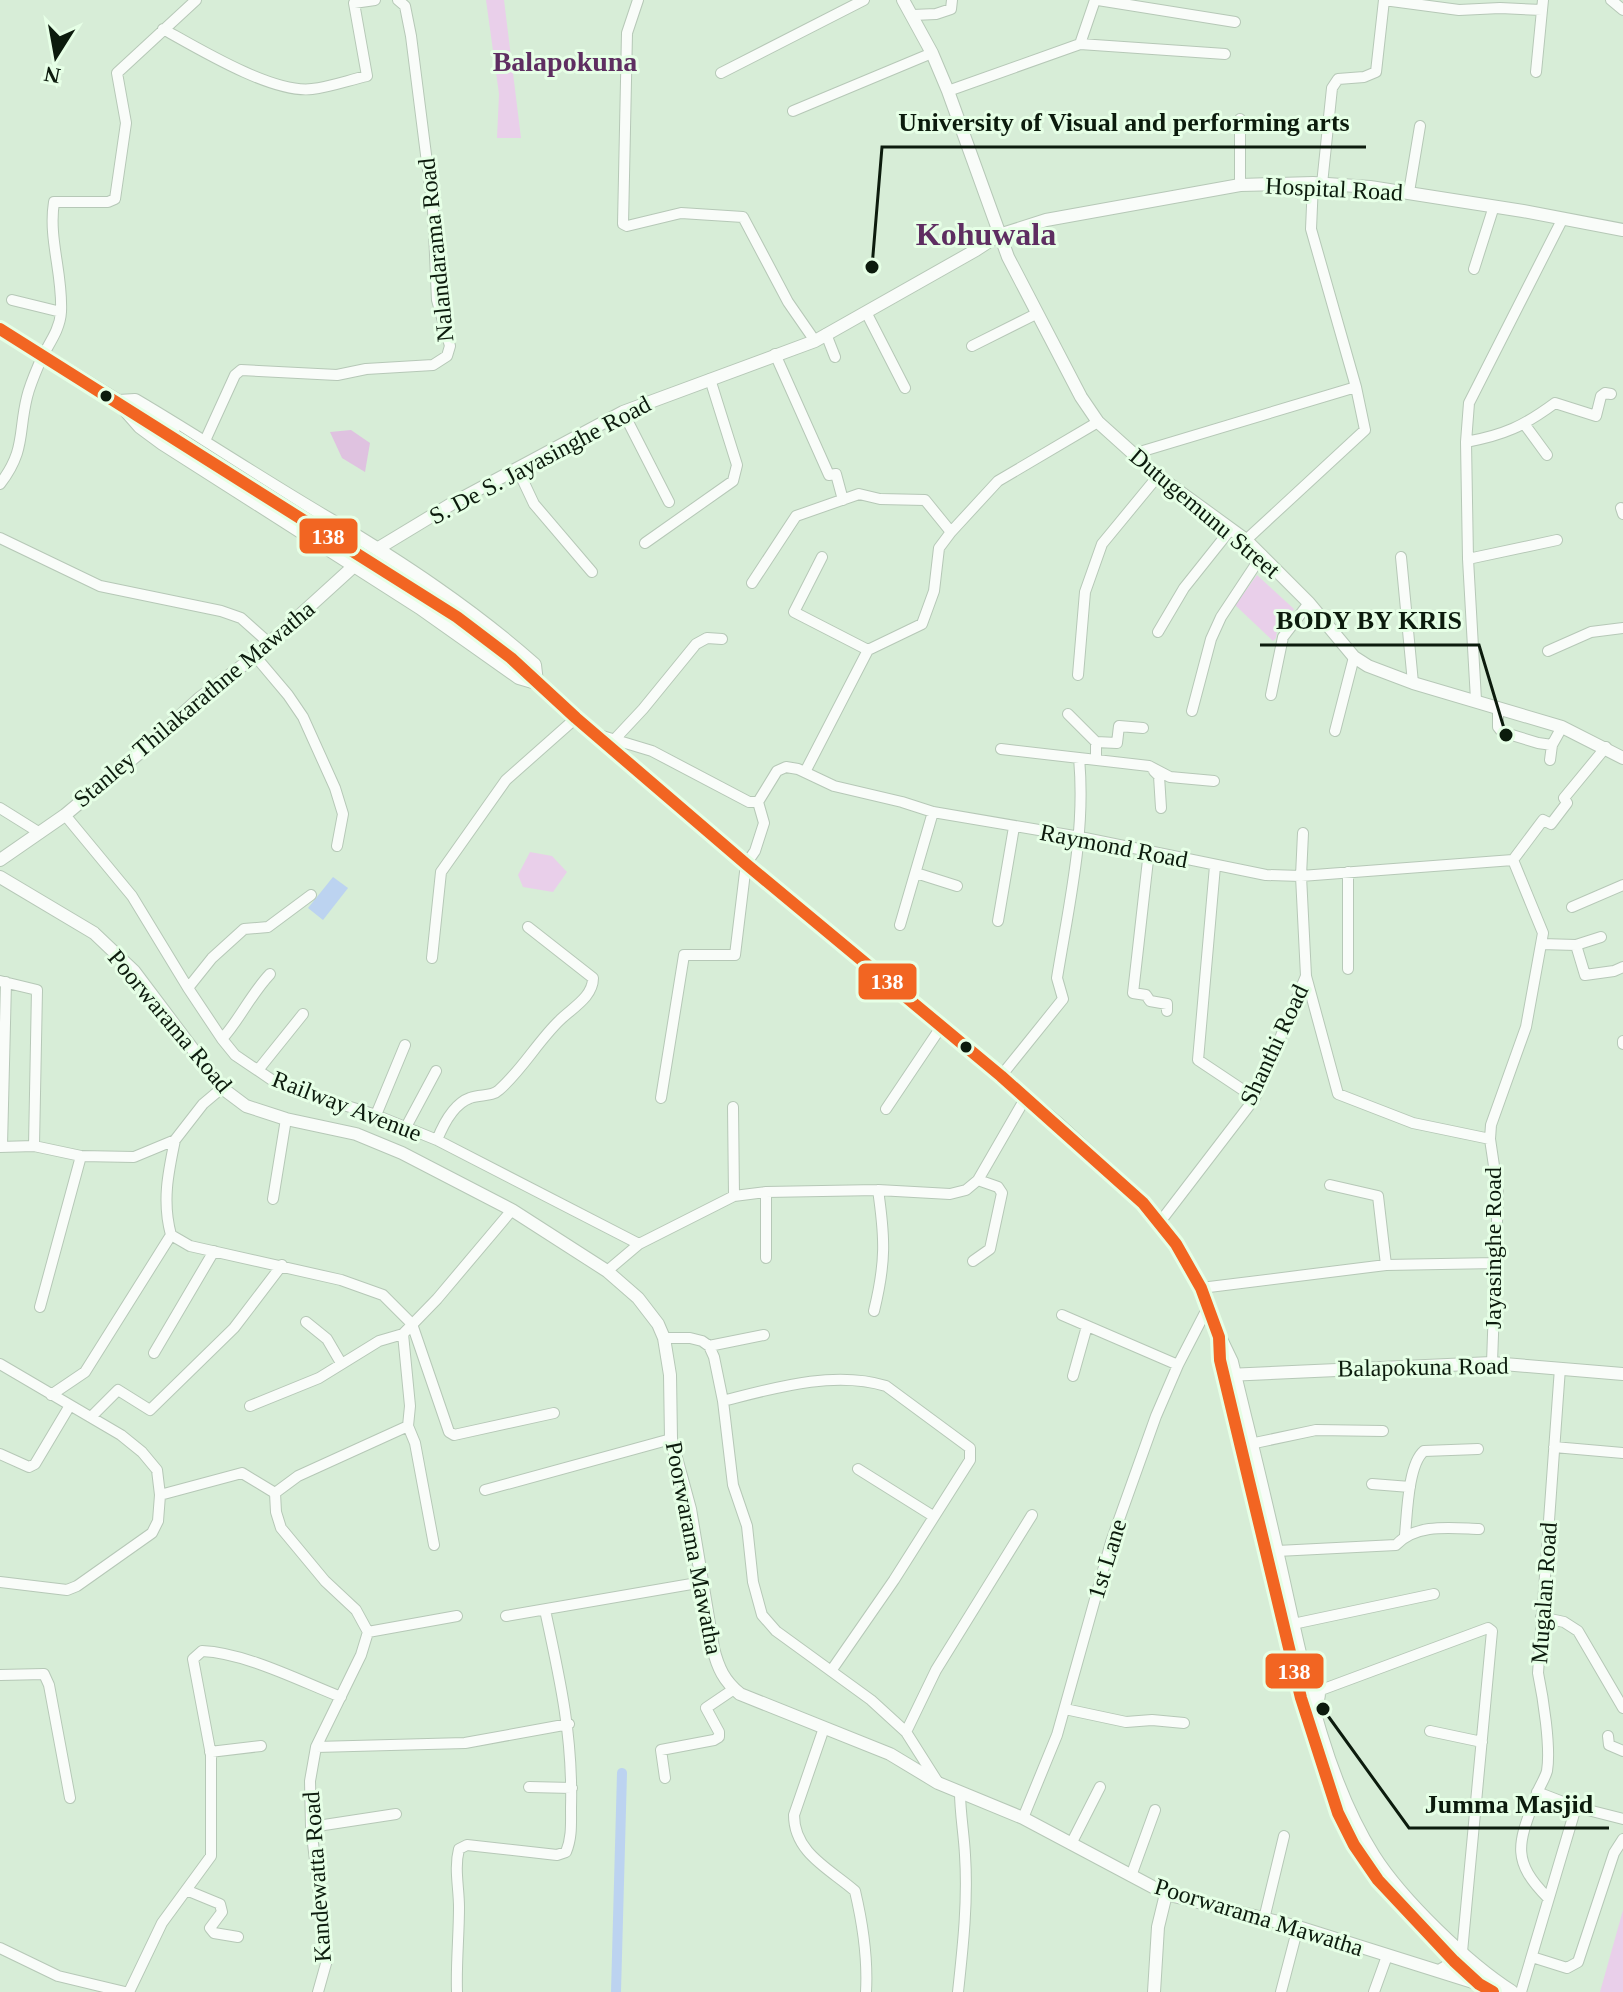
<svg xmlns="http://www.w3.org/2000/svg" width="1623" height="1992" viewBox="0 0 1623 1992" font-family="Georgia,serif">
  <rect width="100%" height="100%" fill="#d7edd7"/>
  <path fill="#e9cfea" d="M486,0H504L521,138H497L499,94Z
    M1257,575L1294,609L1277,629L1276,638L1273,641L1235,605Z
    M530,852L552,856L567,872L553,892L523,887L518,875Z
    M1623,1910V1992H1600Z"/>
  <path fill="#dfc2e0" d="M351,430L370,443L365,472L342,458L330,432Z"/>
  <path fill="#bcd3f0" d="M333,877L348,888L323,920L308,908Z"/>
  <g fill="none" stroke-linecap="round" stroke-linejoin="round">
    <path stroke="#bcd3f0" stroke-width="10" d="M616,1992L622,1773"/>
    <g stroke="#b6c8b7" stroke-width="12">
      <path id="minor" d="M638,0L627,33L623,224L627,226L681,213L743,217L788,302L815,341
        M1098,0L1235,22
        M1384,0L1459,10L1500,8L1542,10L1543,0
        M1611,0L1623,10
        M913,15L936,14L951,9L952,0
        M163,29C199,49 273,94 312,89C330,87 349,80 367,76L354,3L375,0
        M1080,44L1225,54
        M1536,72L1542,10
        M721,73L864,0
        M948,91L1080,44L1095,0
        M793,111L932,53
        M1322,184L1332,88L1338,79L1364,77L1376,72L1384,0
        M1240,185V119
        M1409,192L1420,126
        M1474,269L1494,206
        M12,300L61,312
        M866,312L905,388
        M826,334L835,357
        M972,346L1036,314
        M775,354L829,475L836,474L843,500
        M623,412L669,502
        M1525,425L1547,455
        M1466,442C1504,435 1524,426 1555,403L1596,416L1601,396L1605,393L1611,394
        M204,443L235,375L241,370L337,375L366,369L433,365L447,356L450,346L437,300L433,210L411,36L405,6L398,0
        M1133,454L1356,387
        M517,468L534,504L592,572
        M0,484C26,450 18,433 27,397C30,384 37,369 42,357C50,342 60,329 61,312C63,274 48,239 54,202H108L115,199L126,123L117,73L196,0
        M1621,508L1623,514
        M0,538L100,586L221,611L241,618L269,643
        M1246,540L1365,430L1356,387L1311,229L1313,183
        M645,543L733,481L737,465L710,379
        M822,557L794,612L868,650
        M1401,557L1413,683
        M1468,559L1557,540
        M752,583L796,516L859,494L880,499L925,500L951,532
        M1158,632L1184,588L1231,529
        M1548,651L1591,632L1623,628
        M255,656L288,695L303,717L335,788L343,814L337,846
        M1078,675L1085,592L1102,544L1158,476
        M1271,695L1283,637L1309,603
        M1476,700L1468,559L1466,442L1469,403L1563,218
        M1498,708V727L1502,732L1538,743L1552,745
        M1192,711L1211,639L1221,617L1262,555
        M1068,714L1096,742V760
        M1335,731L1354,657
        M599,735L652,751L749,802H758L777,771L786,767L798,769L834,786L902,802L933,812L1080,837L1266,875L1301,876L1513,860L1543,820L1551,824L1567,803L1564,798L1606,747
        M614,740L643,709L696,644L707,638L722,639
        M1096,742L1117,743L1119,726L1143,728
        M1001,749L1149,766L1170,777L1214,781
        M1550,760L1552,745L1562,727
        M1154,771L1159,776L1161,808
        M805,772L868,650L922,624L934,591L939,548L951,532L998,481L1098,422
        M0,808L40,833
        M65,815L132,896L188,988L222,1039L235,1055L272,1080L298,1091L373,1114L437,1140L639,1244
        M1303,833L1301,876L1306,976
        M1149,851L1133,993L1146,995L1150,1001L1167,1004V1011
        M1215,866L1198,1060L1255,1098
        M1348,872V969
        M916,873L957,886
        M1572,907L1623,885
        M998,921L1014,827
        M900,925L933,812
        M1541,944L1576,945L1585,975L1614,971L1623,967
        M1576,945L1601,937
        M432,958L441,872L506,780L576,718
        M0,981L37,990L34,1146
        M188,988L212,958L244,929L268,927L311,895
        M222,1039C240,1019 251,994 270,974
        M1623,1041V1044
        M258,1070L303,1014
        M1001,1076L1063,999L1057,978C1069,904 1086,832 1079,758
        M661,1098L684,955H735L746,864L755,851L764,823L758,802
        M733,1107L734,1196
        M886,1109L941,1027
        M376,1115L405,1045
        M406,1127L436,1071
        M175,1140C168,1173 162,1202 171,1235L190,1246L341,1280L383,1295L412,1324L449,1432L454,1435L554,1413
        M437,1140C443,1125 453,1104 470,1098C480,1094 492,1097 499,1090C522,1070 538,1041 560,1020C572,1008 593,997 593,978L528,927
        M2,1146L6,982
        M0,1147L34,1146L81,1156L134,1157L175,1140L203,1104L222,1088
        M1330,1185L1378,1196L1386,1265
        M273,1199L286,1119
        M1160,1222L1255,1098L1306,976L1338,1094L1413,1123L1490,1139
        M766,1258V1192
        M973,1261L990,1249L1002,1193L998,1187L978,1180
        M607,1271L639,1244L734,1196L766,1192L878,1190L950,1194L966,1190L978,1180L1026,1097
        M1201,1288L1386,1265L1496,1263
        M40,1307L81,1156
        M874,1311C886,1262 885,1238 878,1190
        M1062,1315L1178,1365
        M306,1322L327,1339L341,1363
        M664,1338H690L702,1341L709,1346L714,1357L723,1401L733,1485L747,1526L753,1582L762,1615L776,1631L871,1700L906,1732L937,1781
        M709,1346L764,1335
        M154,1353L214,1251
        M1492,1363L1498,1193L1490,1139L1491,1125L1526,1027L1543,933L1513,860
        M0,1364L121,1435L142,1452L157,1470L160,1495L158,1521L152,1533L77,1586L67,1590L0,1582
        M1073,1376L1087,1326
        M51,1395L85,1372L171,1235
        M723,1401C774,1388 834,1370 886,1386L970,1448V1460L894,1580L831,1671
        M250,1406L319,1378L379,1341L403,1334
        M91,1417L118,1390L150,1410L234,1328L282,1265
        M408,1426L415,1443L434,1545
        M1250,1444L1316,1430L1383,1431
        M1554,1447L1623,1453
        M0,1454L29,1467L35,1464L69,1407
        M858,1469L933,1516
        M1372,1484L1410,1487
        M485,1490L671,1439
        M160,1495L242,1473L275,1493
        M1405,1535C1407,1515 1408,1464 1424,1451L1478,1449
        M1277,1551L1396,1545C1416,1523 1451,1528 1479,1529
        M506,1616L703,1582
        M1541,1617L1564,1622L1578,1631L1623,1708
        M1293,1624L1434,1594
        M368,1632L457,1616
        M0,1675L44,1674L49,1685L70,1798
        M1306,1676C1324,1685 1322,1695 1315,1712
        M1321,1690L1488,1628L1492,1631L1462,1952L1454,1961L1439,1970
        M1065,1709L1126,1722L1152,1720L1184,1723
        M824,1728L794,1815C794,1853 830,1869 855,1891C863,1925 868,1957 866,1992
        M1430,1731L1482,1742
        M906,1732L936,1670L1032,1515
        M1608,1736L1609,1745L1623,1751
        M316,1747L465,1743L569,1724
        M210,1752L261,1746
        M665,1778L661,1750L714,1740L719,1737V1732L706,1708L734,1689
        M529,1787L572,1788
        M1537,1792L1576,1807L1623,1819
        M1023,1818L1057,1735L1111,1542L1156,1416L1178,1365L1209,1305
        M311,1827L396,1814
        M1071,1844L1100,1787
        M1131,1876L1155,1810
        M186,1890L220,1904L222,1912L210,1928L214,1933L238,1937
        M1548,1898C1509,1859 1519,1842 1537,1793C1540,1786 1545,1778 1547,1771C1551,1747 1543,1697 1538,1673L1560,1368
        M1264,1919L1284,1836
        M0,1948L58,1976L125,1992
        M1532,1957L1567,1968L1578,1962L1614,1853L1623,1839
        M129,1992L162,1923L211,1856V1755L193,1659L202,1651C246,1653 300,1681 341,1697
        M318,1992L327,1960L311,1827L310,1781L316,1747L361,1655L368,1632L356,1610L325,1581L281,1528L276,1512L275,1493L298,1476L408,1426L410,1406L403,1334L437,1299L512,1210
        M457,1992C456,1963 459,1936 459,1907C459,1888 454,1868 459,1849L467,1845L557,1855L566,1852C572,1838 571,1823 571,1808C573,1737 560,1679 545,1610
        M958,1992C963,1946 968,1901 965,1855C964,1834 960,1813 960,1792
        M1281,1992L1298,1927
        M1374,1992L1387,1956
        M1521,1992L1576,1807"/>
    </g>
    <g stroke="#b6c8b7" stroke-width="14">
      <path id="major" d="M903,0L932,53L948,91L1008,257L1081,397L1098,422L1158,476L1246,540L1309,603L1354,657L1368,666L1413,683L1562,727L1623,758
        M0,860L65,815L137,755L200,698L255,656L354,566L377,549L453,503L623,412L815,341L976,250L999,235L1046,220L1240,185L1313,183L1370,187L1523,211L1623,230
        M0,877L94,933L134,971L222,1088L246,1106L286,1119L356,1134L402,1153L512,1210L607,1271L638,1298L658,1324L664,1338L670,1375L671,1439L690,1509L713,1648C718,1668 724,1681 740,1694L890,1754L938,1783L1023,1818L1166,1894L1298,1927L1476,1983
        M1227,1375L1492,1363L1623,1374
        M1154,1992L1158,1927L1166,1894"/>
    </g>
    <g stroke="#b6c8b7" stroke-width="16">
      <path id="highway" d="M0,329L175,437
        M135,401C201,440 264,482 329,520C401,563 471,609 534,665L536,682L519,677L420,607L163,443L140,426L119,402Z
        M511,658L576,718L746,864L1057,1124L1143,1203L1176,1244L1201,1288L1219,1337L1231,1362C1246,1425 1262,1488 1276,1551C1299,1650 1318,1769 1373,1856C1401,1900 1467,1964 1511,1992
        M1219,1346L1220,1360L1234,1415
        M1292,1657L1313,1737
        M1328,1784L1354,1845L1370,1869
        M1424,1929C1445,1952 1466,1976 1493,1992"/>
    </g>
    <use href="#minor" stroke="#f9fcf9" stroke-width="10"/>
    <use href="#major" stroke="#f9fcf9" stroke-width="12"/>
    <use href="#highway" stroke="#f9fcf9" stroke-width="14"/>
    <g stroke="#b6c8b7" stroke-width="16" stroke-linecap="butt">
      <path id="highway-bridge" d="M175,437L457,617L511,658"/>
    </g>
    <use href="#highway-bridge" stroke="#f9fcf9" stroke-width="14"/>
    <g stroke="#e6ffe6" stroke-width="18">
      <path id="bus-1" d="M0,329L457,617L511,658L576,718L746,864L1001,1076L1143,1203L1176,1244L1201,1288L1219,1337L1220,1360L1301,1698L1338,1813L1354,1845L1378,1880L1454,1961L1479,1984L1493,1992"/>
    </g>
    <use href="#bus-1" stroke="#f26522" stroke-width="12"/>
  </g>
  <g fill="#0c1b0d" stroke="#e6ffe6" stroke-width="3">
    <circle cx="106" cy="396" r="7"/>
    <circle cx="966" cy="1047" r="7"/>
  </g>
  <g text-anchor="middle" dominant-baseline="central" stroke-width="6" stroke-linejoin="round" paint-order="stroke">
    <g font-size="24" fill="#0c1b0d" stroke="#e6ffe6">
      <text transform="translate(1334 189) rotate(3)">Hospital Road</text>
      <text transform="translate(436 250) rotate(-96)">Nalandarama Road</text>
      <text transform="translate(540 460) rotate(-28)">S. De S. Jayasinghe Road</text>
      <text transform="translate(1205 513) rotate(40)">Dutugemunu Street</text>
      <text transform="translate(194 704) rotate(-40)">Stanley Thilakarathne Mawatha</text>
      <text transform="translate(1114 846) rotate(11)">Raymond Road</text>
      <text transform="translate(170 1021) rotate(50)">Poorwarama Road</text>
      <text transform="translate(1274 1045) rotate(-65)">Shanthi Road</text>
      <text transform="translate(347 1106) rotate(21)">Railway Avenue</text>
      <text transform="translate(1493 1248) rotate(-90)">Jayasinghe Road</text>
      <text transform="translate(1423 1367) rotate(-1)">Balapokuna Road</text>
      <text transform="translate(694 1548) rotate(79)">Poorwarama Mawatha</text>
      <text transform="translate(1107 1559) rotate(-73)">1st Lane</text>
      <text transform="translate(1544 1593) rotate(-86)">Mugalan Road</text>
      <text transform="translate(317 1877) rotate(-94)">Kandewatta Road</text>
      <text transform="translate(1259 1917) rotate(17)">Poorwarama Mawatha</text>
    </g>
    <g font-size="28" font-weight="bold" fill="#5e2e61" stroke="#e6ffe6">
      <text x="565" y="61">Balapokuna</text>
    </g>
    <g font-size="32" font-weight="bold" fill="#5e2e61" stroke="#e6ffe6">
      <text x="986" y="234">Kohuwala</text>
    </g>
  </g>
  <path fill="none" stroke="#0c1b0d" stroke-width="3" d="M872 267L882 147H1366M1506 735L1479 645H1260M1323 1709L1409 1828H1609"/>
  <g fill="#0c1b0d" stroke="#e6ffe6" stroke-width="3">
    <circle cx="872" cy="267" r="8"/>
    <circle cx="1506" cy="735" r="8"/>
    <circle cx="1323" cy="1709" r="8"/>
  </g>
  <g font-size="26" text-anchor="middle" font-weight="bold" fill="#0c1b0d" stroke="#e6ffe6" stroke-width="6" stroke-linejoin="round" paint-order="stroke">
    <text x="1124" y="131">University of Visual and performing arts</text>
    <text x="1369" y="629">BODY BY KRIS</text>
    <text x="1509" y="1813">Jumma Masjid</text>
  </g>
  <g stroke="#e6ffe6" stroke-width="3">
    <rect x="298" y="517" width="61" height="38" rx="8" fill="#f26522"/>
    <rect x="857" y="962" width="61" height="39" rx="8" fill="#f26522"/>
    <rect x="1264" y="1652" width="61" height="38" rx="8" fill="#f26522"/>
  </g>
  <g font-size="22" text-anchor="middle" font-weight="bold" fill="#fff">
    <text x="328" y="544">138</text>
    <text x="887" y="989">138</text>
    <text x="1294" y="1679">138</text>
  </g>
  <g transform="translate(56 56) rotate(191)" stroke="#e6ffe6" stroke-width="6" paint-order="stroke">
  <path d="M0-6L14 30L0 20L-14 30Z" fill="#0c1b0d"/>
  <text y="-12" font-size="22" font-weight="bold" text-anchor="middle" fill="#0c1b0d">N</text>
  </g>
</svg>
